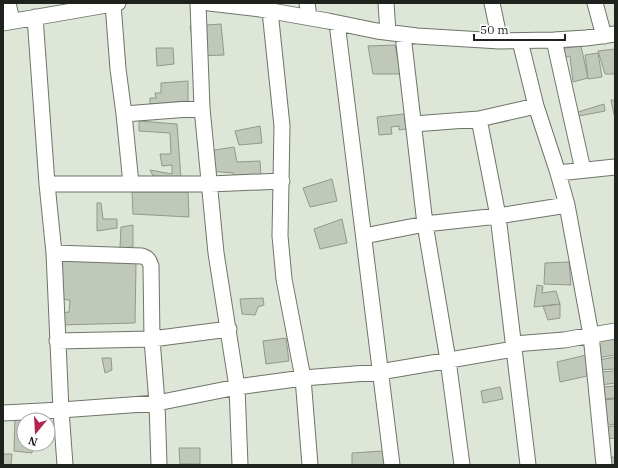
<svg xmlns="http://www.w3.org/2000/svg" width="618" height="468" viewBox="0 0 618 468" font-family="'IBM Plex Serif',serif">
  <rect width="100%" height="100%" fill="#dee6d8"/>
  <path fill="#c0c8ba" stroke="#92998c" d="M221,24L224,55L195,56L190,26Z
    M395,45L401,74H373L368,46Z
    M581,46L588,78L573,82L570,56L559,59L558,49Z
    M156,48H173L174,64L157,66Z
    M615,49V74H605L598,51Z
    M598,53L602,77L588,79L585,55Z
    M188,81V101L150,104V98H156L155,93H161V83Z
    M611,100H615V119Z
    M604,104L605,111L579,116L578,112Z
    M404,114L406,129L399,130V126L391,127L392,134L379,135L377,117Z
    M139,121L177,124L181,179L153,176L150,170L172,174V165L162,166L160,154H171L170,133L139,131Z
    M260,126L262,143L239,145L235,131Z
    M234,147L237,162L260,161L261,177L234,176L233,173L209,171V151Z
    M332,179L337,201L310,207L303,188Z
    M132,192H188L189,217L133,214Z
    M97,203H101L103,219H117V228L97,231Z
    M342,219L347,243L320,249L314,229Z
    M133,225V247L120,248L121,227Z
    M58,256L136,263L135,323L59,325L60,313L69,312L70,300L56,299Z
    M569,262L571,285L544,284L545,263Z
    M537,285L543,286L542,293L556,291L560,304L534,307Z
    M263,298L264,305L258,307L255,315L242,314L240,299Z
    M560,304V318L548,320L543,306Z
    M286,338L289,361L266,364L263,341Z
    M615,338V355L597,358L594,341Z
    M586,355L587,376L560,382L557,362Z
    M615,357V369L599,370V360Z
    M102,358H111L112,370L105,373Z
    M615,371V383L601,385L600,372Z
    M615,386V398L603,399L602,387Z
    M500,387L503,399L483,403L481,391Z
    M615,399V424L610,425L604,421L602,400Z
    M37,412L36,420H24V444H33L32,453L14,451L15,415Z
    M615,426V438L606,439L605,427Z
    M179,448H200V464H180Z
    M383,451L385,465H352V453Z
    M3,454H12L11,465H3Z
    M615,457V465H606L605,458Z"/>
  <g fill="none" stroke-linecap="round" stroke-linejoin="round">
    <g stroke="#6d7568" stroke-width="17">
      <path id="minor" d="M8,3L12,21
        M198,3L202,108L216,253L237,387L240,465
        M209,3L260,9L328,21L377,31L417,36L500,41L554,40L586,38L615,34
        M307,3L309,17
        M386,3L388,32
        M492,3L500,41
        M595,3L604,36
        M113,4L118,69L124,114L131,184
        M270,11L282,126L280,236L284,279L303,378L310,465
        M35,17L47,184L54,253L61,410L65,465
        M3,23L118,3
        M337,23L392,465
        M403,35L425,224L448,360L462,465
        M554,40L583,170
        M520,41L536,106L558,173L567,205L591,335L604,465
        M124,114L202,108
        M479,119L498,216L528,465
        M414,124L479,119L536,106
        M558,173L615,167
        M47,184H210L282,181
        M364,236L425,224L498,216L567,205
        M54,253L142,256C148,258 149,260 151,266L152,339L157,403L159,465
        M57,341L152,339L229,329
        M514,344L564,340L615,331
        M3,413L61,410L157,403L237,387L303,378L380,372L514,349"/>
    </g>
    <use href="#minor" stroke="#fff" stroke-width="15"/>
  </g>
  <rect width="618" height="468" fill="none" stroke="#1f221d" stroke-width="8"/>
  <g transform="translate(36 432) rotate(198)"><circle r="19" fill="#ffffff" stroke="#a5a7a5"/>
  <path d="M0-3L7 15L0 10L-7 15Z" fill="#b4234e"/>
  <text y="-6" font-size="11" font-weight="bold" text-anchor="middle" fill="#1f221d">N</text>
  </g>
  <path d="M474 34v6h91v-6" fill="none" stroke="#1f221d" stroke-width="2"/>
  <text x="480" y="34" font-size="12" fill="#1f221d" stroke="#ffffff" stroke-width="3" paint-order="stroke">50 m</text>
</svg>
